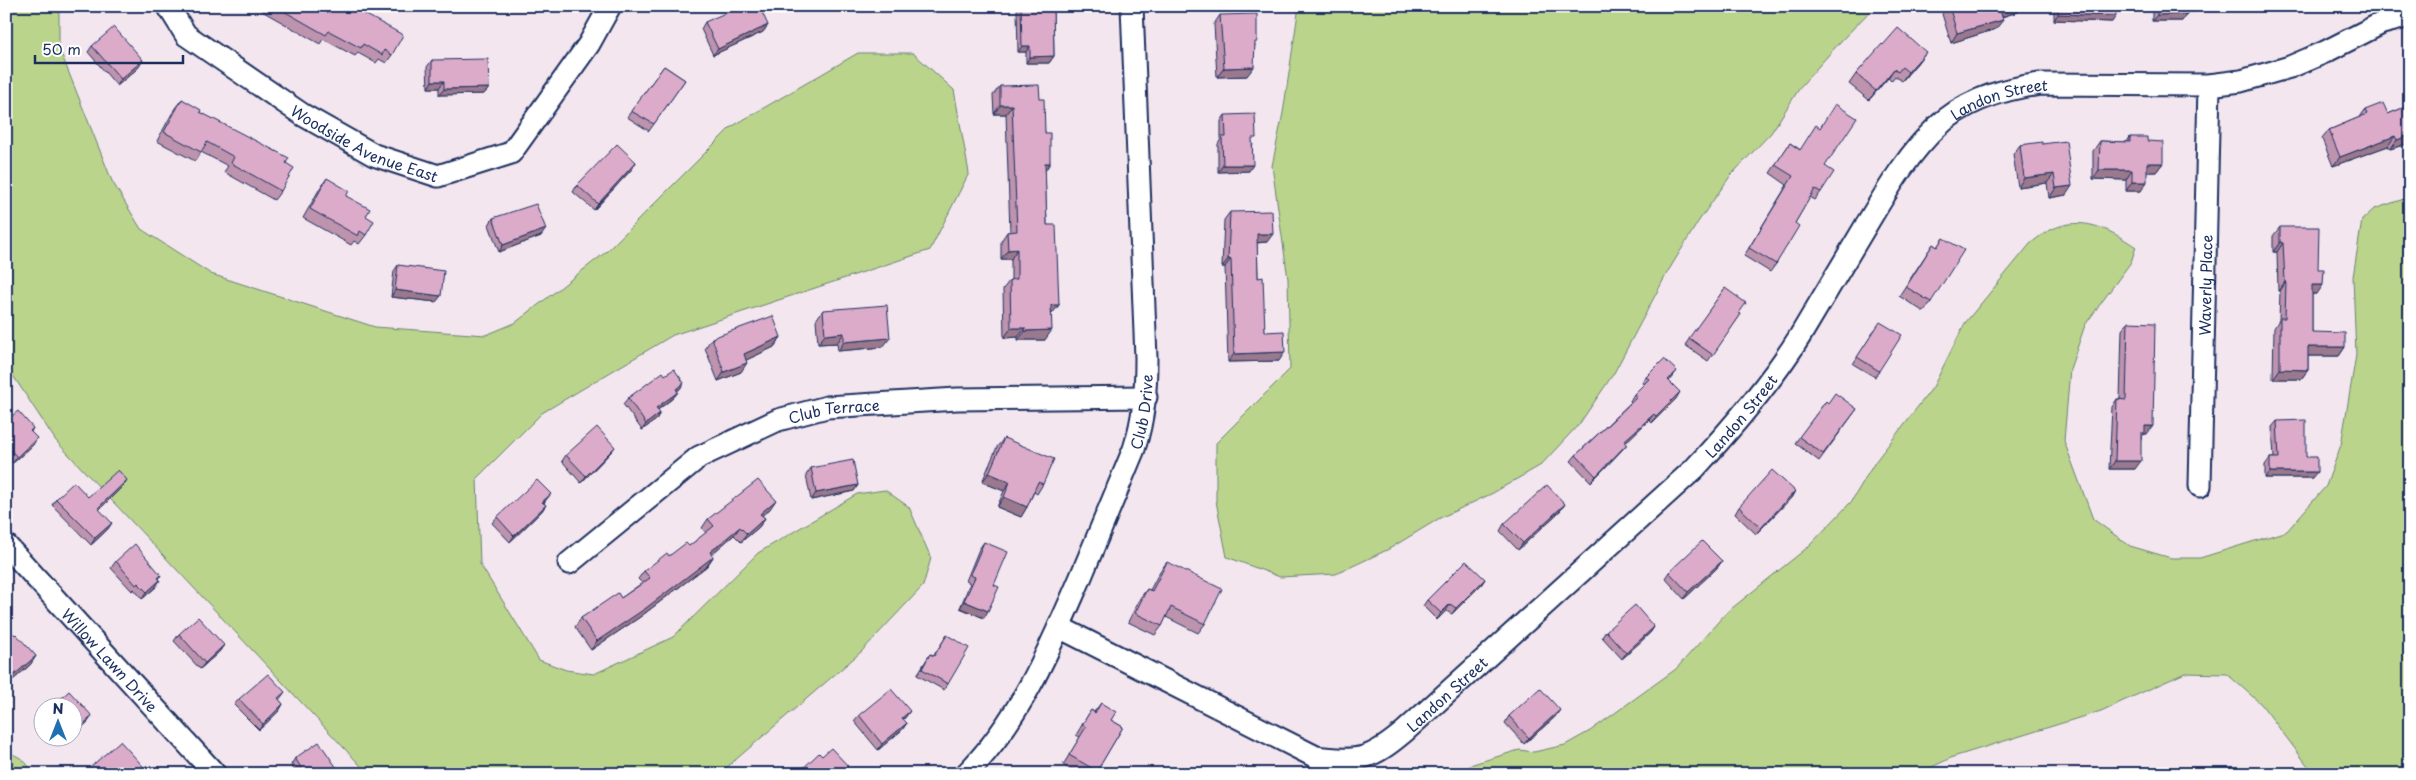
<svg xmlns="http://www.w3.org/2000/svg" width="2416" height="780" viewBox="0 0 2416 780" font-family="'Playpen Sans',sans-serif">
  <rect width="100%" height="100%" fill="#f4e6ef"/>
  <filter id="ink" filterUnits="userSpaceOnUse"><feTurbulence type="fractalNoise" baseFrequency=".02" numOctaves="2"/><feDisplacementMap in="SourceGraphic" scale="10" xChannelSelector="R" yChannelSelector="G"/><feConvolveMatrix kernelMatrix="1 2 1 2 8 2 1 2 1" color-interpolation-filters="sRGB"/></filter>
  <g filter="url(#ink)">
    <path fill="#bad48b" stroke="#6a8274" d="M6,6H59V48L112,181L141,229L211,274L375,327L486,335L515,323L606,252L731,127L858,53H913L954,90L969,173L930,250L673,335L542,413L477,478L480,564L539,660L566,670L594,674L673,637L758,553L857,494L885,490L909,507L931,558L923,586L861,652L719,774H365L360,765L56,441L6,365Z
      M1299,6H1875L1841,41L1801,86L1771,133L1731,175L1698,222L1667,273L1614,373L1580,423L1541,465L1493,493L1440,518L1389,549L1336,574L1280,577L1227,557L1216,501V443L1290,369L1288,279L1272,166L1283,113Z
      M2401,200L2410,201V774H2323L2308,766L2261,704L2227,674L2185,673L2101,711L1953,757L1917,774H1456L1473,764L1519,750L1534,752L1565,745L1590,731L1676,669L1726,613L1808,547L1851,502L1875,462L1933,387L1965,323L2030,244C2068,211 2099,222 2136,247L2131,262L2085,325L2070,369L2064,441L2093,519L2130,546L2171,558H2200L2287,531L2326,486L2341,445L2356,355L2353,277L2362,220L2374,209Z
      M6,752C20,756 27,761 33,774H6Z"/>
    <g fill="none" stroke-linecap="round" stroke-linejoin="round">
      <g stroke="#1b2f5e" stroke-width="25">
        <g id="minor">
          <path id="s1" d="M168,6L186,35L303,115L374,155L438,176L511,153L589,44L610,6"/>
          <path id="s2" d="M2200,486L2209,85"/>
          <path id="s3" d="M6,545L215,774"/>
          <path id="s4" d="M569,563L699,457L778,420L827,407L957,399L1146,397"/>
          <path id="s5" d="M1059,627L1316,757C1359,763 1372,759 1405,731L1694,469C1733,427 1770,384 1800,336C1823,298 1845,260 1868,222C1888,189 1908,154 1937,127C1964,101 2003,89 2040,84L2209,85L2241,81L2290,67L2325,52L2382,23L2410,16"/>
          <path id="s6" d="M966,774C1020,720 1050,648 1080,579C1098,536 1116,492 1134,449C1144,418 1146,390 1146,358L1132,6"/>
        </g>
      </g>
      <use href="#minor" stroke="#fff" stroke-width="21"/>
    </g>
    <path fill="#bd93ae" stroke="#1b2f5e" d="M265,6H350L392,55L386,63L379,59L376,63L358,53L355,56L323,39L320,44L262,11Z
      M1020,6H1053L1054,56L1049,63H1026V52H1018L1017,10Z
      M1948,6H2022L2018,12L2002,17L1996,29L1951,43L1942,14Z
      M2054,6H2116L2112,22L2054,20Z
      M2152,6H2221L2218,11L2187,12L2182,21H2152Z
      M749,11L768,25L763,32L713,55L701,29L705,22Z
      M1220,15L1255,45L1247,76L1217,77L1214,24Z
      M1883,45L1919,61L1902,81L1895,76L1891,81L1888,78L1869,100L1849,84L1856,74Z
      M92,46L139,67L117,86L88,52Z
      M432,60L489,88L484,94L439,95V88H428L427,67Z
      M664,66L685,80L649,131L627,117Z
      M1000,86L1040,99L1045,133L1050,163L1045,171L1047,225L1059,305L1051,314L1045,340H1018V337L1004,338L1003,289L1010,280L1011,279V259H1001V241L1007,232H1010L1006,114H994L993,95Z
      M182,99L200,112L286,163L281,191L274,200L224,172L228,166L201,152L195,161L157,141L175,108Z
      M2410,105V143L2390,149L2388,146L2333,166L2322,139L2329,130L2360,117L2365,110L2388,114Z
      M1225,115L1253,143L1249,171L1218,172V144L1221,139V121Z
      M2130,137L2147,141L2163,163L2156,172H2147L2141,191H2126V180L2093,179V151L2100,141L2127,142Z
      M1790,143L1825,166L1821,192L1815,200L1810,197L1795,223L1776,264L1770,272L1744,256L1787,185L1770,173Z
      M2042,144L2066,195L2049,198L2047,183L2018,187L2013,154L2020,145Z
      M636,162L632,169L594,210L573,192L577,185Z
      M327,178L366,216V235L359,244L354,241L351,245L303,218L320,188Z
      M1230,212L1267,242L1257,243L1258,278L1265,332L1279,361L1228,362L1225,267H1222L1224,220Z
      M493,218L541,236L499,252L489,225Z
      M2280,227L2317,294H2312V332L2345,347L2339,356H2308V370L2301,379H2273L2274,328L2279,320L2280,291H2278L2277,252H2273V236Z
      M1943,238L1931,302L1924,312L1899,296L1933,244L1937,247Z
      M398,265L436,302L391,297L394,271Z
      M1725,288L1739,313L1741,314L1708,361L1685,345Z
      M823,310L883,347L838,351L837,343L818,344L816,320Z
      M2128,322L2147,434H2144L2141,438L2135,469H2109L2112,407L2117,399H2120L2122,330Z
      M1876,328L1879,371L1875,377L1853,364Z
      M781,337L774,347L746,360L741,372L718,381L705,348L712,338Z
      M1677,371L1669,381L1676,399L1652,423L1649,420L1625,442L1627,444L1622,450L1591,482L1571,461L1576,455L1631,402L1630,401L1634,394L1644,385L1642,383L1646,377Z
      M665,375L680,389L677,391L678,392L673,398L658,410L656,420L642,430L623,404L628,398Z
      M1826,401L1828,403L1857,409L1819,461L1795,443Z
      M6,421L33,428L31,432L33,445L13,463L6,456Z
      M2277,421L2306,457L2312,478H2265V465L2270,458H2274L2272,427Z
      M1004,438L1043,484L1037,494L1034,492L1027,507L1021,517L997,507L1004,491L982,482L997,447Z
      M615,447L610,453L581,483L562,461L566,455Z
      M811,468L858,485L854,491L811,500L806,475Z
      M123,486L99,509L108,529L91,545L52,505L56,499L88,497Z
      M1795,491L1791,498L1756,534L1735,514L1739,507Z
      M546,500L544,503L546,505L541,512L510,542L492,523L497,517Z
      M1565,504L1560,511L1518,550L1500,531L1504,524Z
      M770,509L762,515L765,518L759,527L741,542L734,535L711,554L713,557L707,566L640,617L591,650L575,627L581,618L621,598L642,583L638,579L644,571L669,556L689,546L706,533L702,528L708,519Z
      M984,542L994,585L984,618L960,608L970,583L966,581L979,549Z
      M116,561L161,575L159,579L156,587L142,599L134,589L132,591L111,568Z
      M1722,561L1717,568L1684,599L1665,578L1669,572Z
      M1167,562L1205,624L1198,633L1166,617L1162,626L1155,635L1128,622L1140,598L1147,589L1150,590L1160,571Z
      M1485,579L1481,585L1452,614L1446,611L1437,620L1423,606L1427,600Z
      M6,626L36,656L30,665L6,686Z
      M1654,627L1650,633L1622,659L1602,637L1606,631Z
      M179,634L224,645L219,652L200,669L174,641Z
      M947,635L948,684L944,690L917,675L930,654L934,655Z
      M285,692L279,700L283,704L279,711L259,730L234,705L239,699Z
      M1101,703L1111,720L1123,727L1095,774H1078L1063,765L1080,737L1076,735L1091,710L1094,712Z
      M859,715L905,718L903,719L907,723L902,730L878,750L854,721Z
      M1509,716L1555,717L1524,744L1505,723Z
      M295,758L341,774H297L291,765Z
      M87,770L150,774H84Z"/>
    <path fill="#9a788d" stroke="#1b2f5e" d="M2011,6H2022L2018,12L1993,19L2000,10Z
      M2187,6H2221L2218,11L2182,12Z
      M2058,14L2116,16L2112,22L2054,20Z
      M2187,14L2182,21H2152L2157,15Z
      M2003,20L1996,29L1951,43L1957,33Z
      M768,25L763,32L713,55L718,49Z
      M1022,46H1030L1026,52H1018Z
      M1926,52L1919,61L1902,81L1908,72Z
      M1054,56L1049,63H1026L1030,57Z
      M143,60L139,67L117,86L121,79Z
      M1254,67L1247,76L1217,77L1224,68Z
      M1894,69L1888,78L1869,100L1876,91Z
      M432,81H444L439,88H428Z
      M489,88L484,94L439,95L444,89Z
      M1000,105H1012L1006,114H994Z
      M2410,135V143L2390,149L2397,140Z
      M2395,136L2388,146L2333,166L2340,157Z
      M636,162L632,169L594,210L598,204Z
      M1045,163H1050L1044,172Z
      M2147,163H2163L2156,172H2141Z
      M1223,165H1253L1249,171L1218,172Z
      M2099,170H2132L2126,180L2093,179Z
      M2054,174L2047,183L2018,187L2024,178Z
      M2132,182H2147L2141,191H2126Z
      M2072,186L2066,195L2049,198L2056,188Z
      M546,229L541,236L499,252L503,245Z
      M1257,234H1273L1267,242L1251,243Z
      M2280,242L2283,243L2277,252H2273Z
      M1017,249L1011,259H1001L1008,250Z
      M1228,259H1231L1225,267H1222Z
      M2285,282H2286L2280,291H2278Z
      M2312,285H2323L2317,294H2306Z
      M395,290L441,296L436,302L391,297Z
      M1051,305H1059L1052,314H1045Z
      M1011,328H1025L1018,337L1004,338Z
      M1052,330L1045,340H1018L1025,331Z
      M844,333L837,343L818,344L825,335Z
      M781,337L774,347L738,364L744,354Z
      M890,338L883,347L838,351L844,342Z
      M2308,347H2345L2339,356H2302Z
      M1285,352L1279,361L1228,362L1234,354Z
      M747,363L741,372L718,381L724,372Z
      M2280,369L2308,370L2301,379H2273Z
      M684,383L680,389L671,395L676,389Z
      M678,392L673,398L652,414L656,408Z
      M1680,392L1676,399L1652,423L1656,416Z
      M660,413L656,420L642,430L646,424Z
      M1654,414L1649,420L1620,448L1624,441Z
      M2145,426H2153L2147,434H2144L2139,441H2135Z
      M37,438L33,445L13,463L17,457Z
      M1627,444L1622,450L1591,482L1596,476Z
      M615,447L610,453L581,483L586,476Z
      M2115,461H2141L2135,469H2109Z
      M2270,472H2317L2312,478H2265Z
      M989,473L1010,482L1004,491L982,482Z
      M127,480L123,486L94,515L98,508Z
      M858,485L854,491L811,500L816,493Z
      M1795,491L1791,498L1756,534L1761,528Z
      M551,494L546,500L538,508L542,502Z
      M1004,497L1027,507L1021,517L997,507Z
      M776,500L770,509L754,522L760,514Z
      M1565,504L1560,511L1518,550L1523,543Z
      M546,505L541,512L510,542L514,536Z
      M765,518L759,527L741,542L747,534Z
      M112,523L108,529L91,545L95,538Z
      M740,527L734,535L704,561L710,552Z
      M713,557L707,566L640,617L591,650L597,641Z
      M1722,561L1717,568L1684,599L1688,592Z
      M1485,579L1481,585L1452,614L1456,608Z
      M160,580L156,587L142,599L147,592Z
      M964,601L988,611L984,618L960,608Z
      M1450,604L1446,611L1437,620L1441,613Z
      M1654,627L1650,633L1622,659L1626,653Z
      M224,645L219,652L200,669L205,663Z
      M36,656L30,665L6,686L13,676Z
      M283,704L279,711L259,730L263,724Z
      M1560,710L1555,717L1524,744L1529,738Z
      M910,711L905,718L898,724L902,718Z
      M92,716L88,722L72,737L73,734Z
      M907,723L902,730L878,750L882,744Z
      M848,766L842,774H839Z"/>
    <path fill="#dcabca" stroke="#1b2f5e" d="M275,6H350L403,35L392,55L384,50L382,55L363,44L361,48L329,31L326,35Z
      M741,6H747L749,11L759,6L768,25L718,49L705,22Z
      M1021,6H1053L1054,56L1030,57V46H1022Z
      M1949,6H2011L2000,10L2003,20L1957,33Z
      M2058,6H2116V16L2058,14Z
      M2157,6H2187V14L2157,15Z
      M1257,14V42H1255L1254,67L1224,68L1220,15Z
      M114,27L143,60L121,79L92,46Z
      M1898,28L1926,52L1908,72L1902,67L1898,72L1894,69L1876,91L1856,74L1882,44L1883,45Z
      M488,59L489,88L444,89V81H432V60Z
      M664,66L685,80L654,124L631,111Z
      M1039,85L1040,99H1044L1045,133H1050V163H1045L1047,225H1056L1059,305H1051L1052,330L1025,331V328H1011L1010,280L1017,279V249L1008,250L1007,232L1017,231L1012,105H1000V86Z
      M182,99L201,110L200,112L289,158L286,163L294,168L281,191L231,163L234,157L207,142L201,152L164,132Z
      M2383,103L2388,114L2410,105V135L2397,140L2395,136L2340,157L2329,130L2367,114L2365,110Z
      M1835,104L1857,118L1825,166L1834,172L1821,192L1815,189L1795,223L1799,226L1776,264L1749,248L1793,176L1775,165L1790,143L1800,150L1816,125L1820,128Z
      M1255,114L1256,138H1252L1253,165H1223L1222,137H1226L1225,115Z
      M2130,137H2147V141L2163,142V163H2147V182H2132V170H2099L2100,141L2130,142Z
      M2066,141L2072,186L2056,188L2054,174L2024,178L2020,145L2042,142V144Z
      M617,144L636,162L598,204L577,185Z
      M327,178L349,191L346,196L370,209L366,216L374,221L366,235L360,231L358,236L310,209Z
      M536,204L546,229L503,245L493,218Z
      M1272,211L1273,234H1257L1258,278L1263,277L1265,332L1284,331L1285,352L1234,354L1231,259H1228L1230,212Z
      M2280,227H2319L2318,269H2324L2323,285H2312V332L2345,333V347H2308V370L2280,369V318H2285L2286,282H2285L2283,243L2280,242Z
      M1943,238L1964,250L1931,302L1906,287L1933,244L1937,247Z
      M398,265L444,271L441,296L395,290Z
      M1725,288L1746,303L1739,313L1741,314L1713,355L1689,338Z
      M887,305L890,338L844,342V333L825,335L823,310Z
      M773,316L781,337L744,354L747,363L724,372L712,338Z
      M1880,322L1902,335L1879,371L1857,357Z
      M2128,322L2155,323L2153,426H2145V433H2141V461H2115L2117,399L2126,400Z
      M1664,359L1677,371L1668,380L1680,392L1656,416L1654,414L1624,441L1627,444L1596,476L1576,455L1637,397L1634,394L1649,379L1646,377Z
      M674,369L684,383L676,389L678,392L656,408L660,413L646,424L628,398L663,372L665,375Z
      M1835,393L1857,409L1823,454L1799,437L1826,401L1828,403Z
      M18,411L33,428L30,431L37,438L17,457L6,445V421Z
      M2306,420V457H2317V472H2270V458H2279L2277,421Z
      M597,427L615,447L586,476L566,455Z
      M1004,438L1054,459L1043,484L1038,482L1027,507L1004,497L1010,482L989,473Z
      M853,460L858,485L816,493L811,468Z
      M118,470L127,480L98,508L112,523L95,538L56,499L74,482L88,497Z
      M1772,470L1795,491L1761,528L1739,507Z
      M537,480L551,494L542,502L546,505L514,536L497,517Z
      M758,480L776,500L760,514L765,518L747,534L740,527L710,552L713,557L646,608L597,641L581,618L618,593L621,598L650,578L644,571L667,553L669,556L686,543L689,546L714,526L708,519Z
      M1547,485L1565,504L1523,543L1504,524Z
      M1702,541L1722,561L1688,592L1669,572Z
      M984,542L1008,552L994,585L999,587L988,611L964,601L975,577L970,575Z
      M135,544L161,575L158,578L160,580L147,592L138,583L136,585L116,561Z
      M1466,561L1485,579L1456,608L1450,604L1441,613L1427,600Z
      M1167,562L1222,589L1205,624L1171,607L1162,626L1135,613L1147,589L1152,591Z
      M1635,605L1654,627L1626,653L1606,631Z
      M198,617L224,645L205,663L179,634Z
      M6,626L15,635L16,634L36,656L13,676L6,669Z
      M947,635L969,648L948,684L922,669L930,654L934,656Z
      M268,674L285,692L278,698L283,704L263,724L239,699Z
      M1540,688L1560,710L1529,738L1509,716Z
      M891,689L910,711L902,718L907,723L882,744L859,715Z
      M69,691L92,716L73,734L72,708H51Z
      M1101,703L1116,712L1111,720L1123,727L1097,771L1069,755L1086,727L1082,725L1091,710L1095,713Z
      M120,741L150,774H91L87,770Z
      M319,742L341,774H305L295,758Z
      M831,748L848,766L839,774H797L819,753L822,756Z"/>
  </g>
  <g text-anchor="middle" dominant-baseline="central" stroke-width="4" stroke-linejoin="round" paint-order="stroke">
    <g font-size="15" fill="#1b2f5e" stroke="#fff">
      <text stroke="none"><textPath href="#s5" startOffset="1266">Landon Street</textPath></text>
      <text stroke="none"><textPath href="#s1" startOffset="244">Woodside Avenue East</textPath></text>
      <text stroke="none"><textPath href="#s2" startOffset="201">Waverly Place</textPath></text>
      <text stroke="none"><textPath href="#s4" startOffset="312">Club Terrace</textPath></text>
      <text stroke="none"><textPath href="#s6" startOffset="406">Club Drive</textPath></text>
      <text stroke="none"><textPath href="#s5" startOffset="846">Landon Street</textPath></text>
      <text stroke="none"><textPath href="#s3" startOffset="155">Willow Lawn Drive</textPath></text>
      <text stroke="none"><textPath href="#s5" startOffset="441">Landon Street</textPath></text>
    </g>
  </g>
  <rect width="2416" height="780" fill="none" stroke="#fff" stroke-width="25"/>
  <rect x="12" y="12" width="2391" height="755" fill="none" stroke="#1b2f5e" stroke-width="2" filter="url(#ink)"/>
  <g transform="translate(58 722)"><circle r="24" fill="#ffffff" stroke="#a4acbf"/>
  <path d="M0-4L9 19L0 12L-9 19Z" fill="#1f6fb2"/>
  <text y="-8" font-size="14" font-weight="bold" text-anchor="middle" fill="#1b2f5e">N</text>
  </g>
  <path d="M35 55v8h148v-8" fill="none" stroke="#1b2f5e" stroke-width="2.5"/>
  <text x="42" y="55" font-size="15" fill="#1b2f5e" stroke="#ffffff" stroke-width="4" paint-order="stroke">50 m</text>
</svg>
